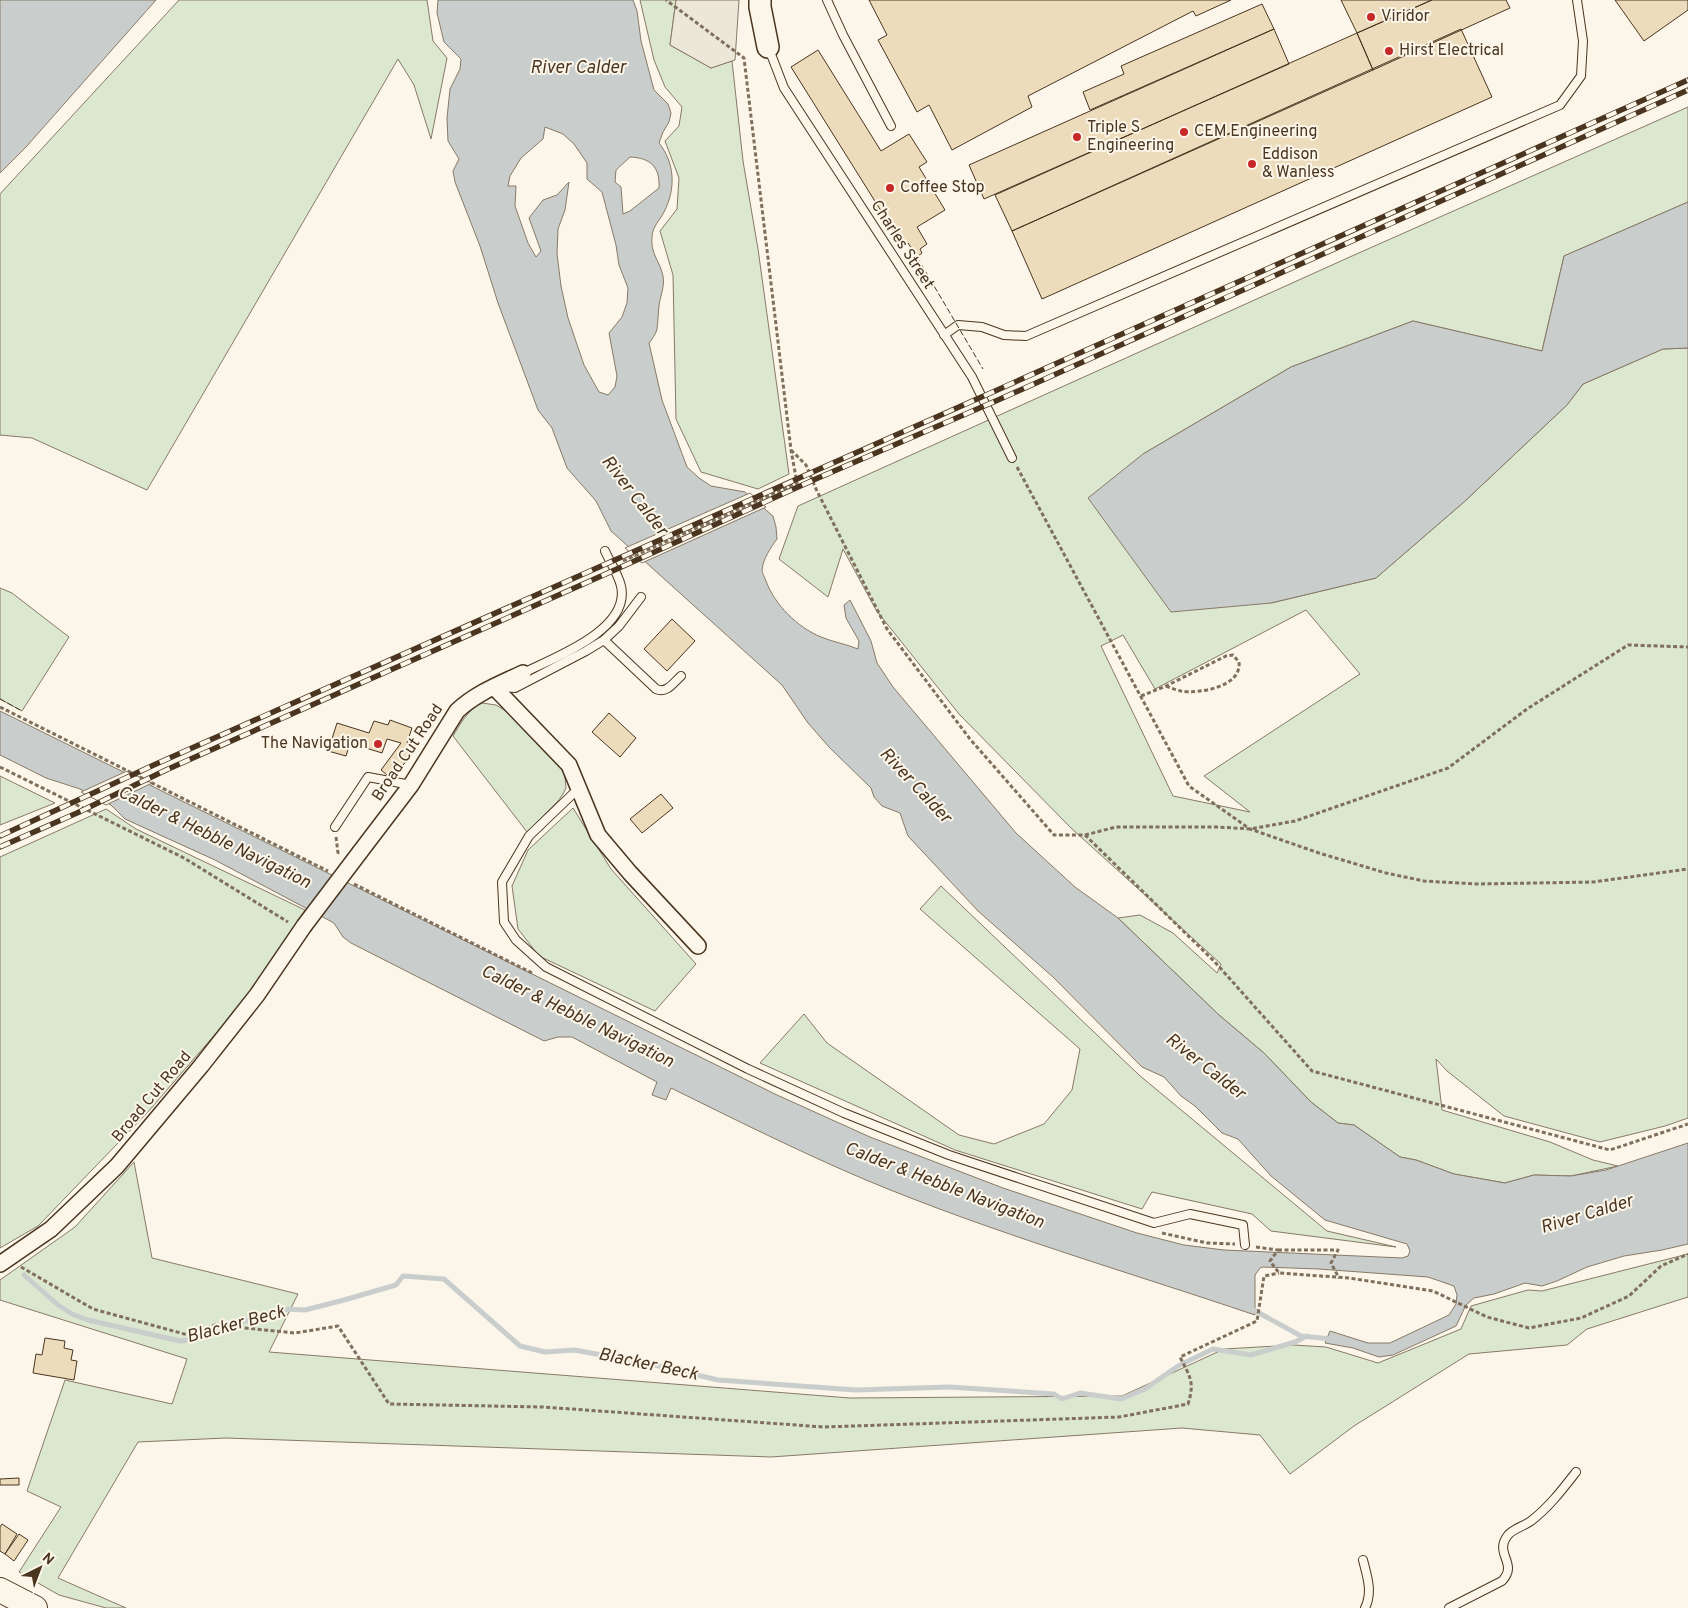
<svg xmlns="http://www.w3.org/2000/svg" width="1688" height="1608" viewBox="0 0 1688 1608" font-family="Overpass,sans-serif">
  <rect width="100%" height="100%" fill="#fbf6e9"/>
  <path fill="#dce7d0" stroke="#887966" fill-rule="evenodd" d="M179,0H427L433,41L447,58L431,139L414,85L398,59L147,490L32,438L0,435V194Z
    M640,0H676L670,45L711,68L732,61L743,161L758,249L789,474L758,489L701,472L676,419L673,275L660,231L677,209L679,178L665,141L679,126L682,107L665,87L654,60Z
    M1688,107V202L1564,256L1542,351L1413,321L1291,367L1143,454L1271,603L1376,578L1464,502L1567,405L1583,384L1663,349L1688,348V1118L1665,1126L1600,1142L1504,1116L1447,1071L1436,1059L1442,1110L1550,1142L1593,1160L1618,1166L1571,1176L1534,1175L1505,1183L1454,1174L1416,1160L1400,1157L1354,1125L1338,1123L1311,1102L1264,1053L1219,1015L1118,918L1140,915L1173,933L1217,973L1221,964L1071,828L959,714L876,610L843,549L828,597L779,559L798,506L1352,256ZM1306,610L1360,674L1204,776L1250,812L1173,796L1101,646L1123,635L1155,689Z
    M0,588L12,593L69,637L22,711L0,699Z
    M482,703L496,705L506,711L562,768L565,777L566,788L563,794L558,801L527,832L453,736C461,723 467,710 482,703Z
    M0,776L55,803L0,825Z
    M573,808L611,869L696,964L655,1011L539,956L518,929L512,886L528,850Z
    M106,809L136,829L305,910L250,994L147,1113L38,1226L0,1248V857Z
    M941,886L1139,1075L1327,1231L1396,1247L1271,1231L1252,1214L1152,1192L1142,1209L955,1150L760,1063L804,1014L827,1043L959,1135L994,1144L1044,1124L1072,1090L1080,1049L920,909Z
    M134,1162L152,1258L298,1294L269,1352L850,1398L1122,1396L1224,1349L1294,1345L1326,1347L1378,1363L1461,1329L1471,1306L1528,1290L1542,1291L1688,1254V1297L1587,1329L1567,1345L1469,1354L1354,1426L1290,1474L1260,1435L1182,1428L771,1457L226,1438L138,1442L58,1578L126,1608H106L59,1595L19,1572L61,1507L27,1491L65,1380L172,1404L187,1359L0,1300V1280L75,1227Z"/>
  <path fill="#ede7d9" stroke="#887966" d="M676,0H739L735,60L711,68L670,45Z"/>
  <path fill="#c9cecd" stroke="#887966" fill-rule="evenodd" d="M0,0H156L26,147L0,173Z
    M438,0H633L637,11L641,41L654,90L668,104L671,113L669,122L663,132L659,143C675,163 676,189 664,212C660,220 653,226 652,236C650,254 660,261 663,276C665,287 660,296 659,306C658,314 658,322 657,329C656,334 652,339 649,343L662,400L687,467L699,478L711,486L745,492L773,516L776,527L777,539C771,547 763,559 762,570C762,573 765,578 766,581C775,605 797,627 821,637C833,642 846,644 858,649L859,641L846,618L844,605L850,600L871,641L877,663L893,687L1016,833L1075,887L1118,918L1219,1015L1264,1053L1311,1102L1338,1123L1354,1125L1400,1157L1416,1160L1454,1174L1505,1183L1534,1175L1571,1176L1606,1170L1688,1143V1244L1662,1250L1624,1256L1587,1267L1557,1281L1542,1286L1525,1283L1494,1294L1474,1298L1466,1305L1456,1326L1393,1355L1379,1357L1353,1348L1325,1343L1330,1331L1368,1343H1390L1449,1315L1456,1304L1457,1295L1454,1286L1428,1277L1319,1269L1263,1267L1260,1268L1255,1275V1315C1125,1271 993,1233 866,1180C800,1152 736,1120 671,1088L666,1100L652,1095L657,1082L572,1037H558L544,1041L351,943L343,937L334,923L215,860L125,819L111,805L80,789L46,778L0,755V711L777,1095L870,1137L1003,1188L1137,1233L1184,1245L1224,1250L1402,1258L1408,1256L1410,1251L1407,1244L1325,1220L1271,1176L1238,1139L1222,1133L1195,1106L1181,1096L1164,1077L1142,1067L1053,977L978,911L908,836L900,813L882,806L874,797L871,788L829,747L808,723L782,685L611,531L596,501L567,468L552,428L538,410L498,303L480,246L455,182L453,171L459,159L448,141L447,118L450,89L460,69L461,59L444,42L437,13ZM545,127L563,134L574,144L587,163V179L602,192L616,245L619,265L628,288L627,303L622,317L609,333L617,376L615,387L608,395L599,392L584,365L568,318L561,286L557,254L558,229L565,210L569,182L557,195L543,200L529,218L541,251L536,257L528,243L515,206L516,186H508L510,176L521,158L543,139ZM630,157C651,158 660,167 659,188L630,211L623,214L621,187L615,182L616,170Z
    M1688,202V348L1663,349L1583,384L1567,405L1464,502L1376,578L1271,603L1171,612L1088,498L1143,454L1291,367L1413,321L1542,351L1564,256Z"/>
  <path fill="#fbf6e9" stroke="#887966" d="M750,493L766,507L642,563L625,548Z
    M127,771L152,783L106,805L81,792Z"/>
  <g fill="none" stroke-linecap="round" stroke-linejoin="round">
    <path stroke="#c9cecd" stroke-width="5" d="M24,1275L58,1305L72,1314L88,1320L180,1341L197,1339L216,1330L282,1309L305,1310L344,1300L396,1285L403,1276L444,1279L520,1346L545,1352L574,1350L646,1363L718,1380L856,1390L949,1387L1054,1394L1062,1399L1080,1393L1121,1399L1145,1389L1178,1366L1213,1349L1251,1355L1295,1342L1307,1336
      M1250,1308L1301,1336L1331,1339"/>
  </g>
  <path fill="#ecdcbc" stroke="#4a3520" d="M869,0H1231L1196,16L1193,11L1028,96L1032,107L952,150L929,105L917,112L878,40L887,35Z
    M1341,0H1432L1357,33Z
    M1432,0H1506L1510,8L1373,70L1357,33Z
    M1615,0H1688V10L1644,41Z
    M1262,4L1274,29L1090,110L1083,92L1124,74L1121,66Z
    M1274,29L1289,64L984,199L969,165Z
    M1461,29L1492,97L1042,299L1012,231Z
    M1357,33L1373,70L1012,231L995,195Z
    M818,50L881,151L909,134L927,162L919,167L945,210L917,227L927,244L920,249L922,253L917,257L908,243L903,246L791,67Z
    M672,619L695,641L667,671L644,649Z
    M609,713L636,738L620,757L592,732Z
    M390,720L412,728L407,743L415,750L392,779L381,770L401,743L387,739L382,753L350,743L346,756L328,751L337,723L369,733L374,721L388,725Z
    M661,794L673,808L642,833L630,819Z
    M45,1338L65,1341L64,1348L73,1350L71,1360L77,1361L74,1380L33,1373L36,1354L42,1355Z
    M19,1478V1485H0V1479Z
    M2,1524L17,1534L5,1554L0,1551V1527Z
    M19,1534L28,1540L14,1561L5,1554Z"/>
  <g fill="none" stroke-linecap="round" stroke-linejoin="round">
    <g stroke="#4a3520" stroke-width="10">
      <path id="lane" d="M827,0L843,35L891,126
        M769,49L784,88L972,377L1012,458
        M944,335L958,325L982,327L1004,335L1026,336L1560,105L1581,76L1583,41L1577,0
        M604,640L656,689C667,694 674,682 681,676
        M523,673C553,658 631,630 621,586C618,574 610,562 605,551
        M501,687L515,688L586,651L604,640L619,626L641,597
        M579,788L529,836L502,882L504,922L516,940L546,967L748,1069L844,1113L949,1155L1154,1223L1190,1214L1243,1225L1245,1245
        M335,827L368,777L411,785
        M1363,1560C1367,1576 1373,1592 1365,1608
        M1449,1608L1502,1581C1519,1563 1493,1554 1508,1535C1513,1529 1524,1526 1531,1521C1549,1507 1562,1490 1576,1472"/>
    </g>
    <g stroke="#4a3520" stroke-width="18">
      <path id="street" d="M494,687L569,765L598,835L630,873L698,946
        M360,852L411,785L457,711C476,693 500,684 523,673
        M0,1264L51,1229L117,1166L201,1066L257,995L304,926"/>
    </g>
    <g stroke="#4a3520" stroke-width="24">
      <path id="secondary" d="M760,0V7L768,47"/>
    </g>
    <g stroke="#4a3520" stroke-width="26">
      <path id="primary" d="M0,1590L35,1608"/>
    </g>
    <path stroke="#7f6f5c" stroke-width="3" stroke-dasharray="4 2.5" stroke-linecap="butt" d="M791,450L806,465L816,489L887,629L970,739L1054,835H1085L1214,961L1312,1071L1610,1150L1688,1124
      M1017,467L1189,786L1250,829L1319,853L1386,873L1424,881L1477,884L1593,882L1688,869
      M623,561L797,483L791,450L744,58L666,0
      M1141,696L1166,686L1226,656L1233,655L1239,662C1242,687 1199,694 1181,691C1176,690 1171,688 1166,686
      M0,707L328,871
      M0,767L184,858L288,922
      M1085,835L1116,827H1218L1250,829L1295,821L1448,768L1527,709L1628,645L1688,647
      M336,837L338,853L337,855
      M354,884L534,974
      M1162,1233L1207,1243L1235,1244
      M1256,1247L1278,1250L1270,1261L1279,1273L1349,1278L1433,1291L1487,1317L1529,1328L1581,1318L1629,1296L1661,1266L1688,1254
      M1278,1250H1338L1331,1263L1339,1278
      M21,1267L93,1309L188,1335L215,1325L295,1333L338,1326L389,1404L543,1407L824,1427L1119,1417L1188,1404C1195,1382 1190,1377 1180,1357L1257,1321L1264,1276L1279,1273"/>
    <use href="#lane" stroke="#fbf6e9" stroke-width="8"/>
    <use href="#street" stroke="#fbf6e9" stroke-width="15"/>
    <use href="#secondary" stroke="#fbf6e9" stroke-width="21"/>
    <use href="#primary" stroke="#fbf6e9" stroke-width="24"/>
    <g stroke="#4a3520" stroke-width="5.5">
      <path id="rail" d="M0,836L156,764L995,391L1688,80
        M0,847L77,813L166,770L608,573L818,478L998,400L1688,90"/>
    </g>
    <use href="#rail" stroke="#fbf6e9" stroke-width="4" stroke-dasharray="11" stroke-linecap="butt"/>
    <g stroke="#4a3520" stroke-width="18" stroke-linecap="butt">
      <path id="street-bridge" d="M304,926L360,852"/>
    </g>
    <use href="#street-bridge" stroke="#fbf6e9" stroke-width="15"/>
    <path stroke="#4a3520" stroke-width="1" stroke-dasharray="6 2.5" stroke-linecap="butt" d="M917,257L983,369
      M0,699L22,711"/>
  </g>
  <g fill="#c62828" stroke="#fbf6e9" stroke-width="2">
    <circle cx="1371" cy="17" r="5"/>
    <circle cx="1389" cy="51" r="5"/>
    <circle cx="1184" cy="132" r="5"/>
    <circle cx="1077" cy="137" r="5"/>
    <circle cx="1252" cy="164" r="5"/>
    <circle cx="890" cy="188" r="5"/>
    <circle cx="378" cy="744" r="5"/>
  </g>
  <g text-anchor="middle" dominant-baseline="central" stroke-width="4" stroke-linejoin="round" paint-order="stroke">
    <g font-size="16" fill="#4a3520" stroke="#fbf6e9" text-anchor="start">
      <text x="1381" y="17">Viridor</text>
      <text x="1399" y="51">Hirst Electrical</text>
      <text x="1087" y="128">Triple S<tspan x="1087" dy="18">Engineering</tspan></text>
      <text x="1194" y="132">CEM Engineering</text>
      <text x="1262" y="155">Eddison<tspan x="1262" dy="18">&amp; Wanless</tspan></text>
      <text x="900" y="188">Coffee Stop</text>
      <text x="368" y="744" text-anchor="end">The Navigation</text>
    </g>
    <g font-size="16" fill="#4a3520" stroke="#fbf6e9">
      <text transform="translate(902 245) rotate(57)">Charles Street</text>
      <text transform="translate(408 753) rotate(-56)">Broad Cut Road</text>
      <text transform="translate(152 1097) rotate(-50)">Broad Cut Road</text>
    </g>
    <g font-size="18" font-style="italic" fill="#4a3520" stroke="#fbf6e9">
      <text x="578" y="68">River Calder</text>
      <text transform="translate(634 496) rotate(52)">River Calder</text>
      <text transform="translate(915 786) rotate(47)">River Calder</text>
      <text transform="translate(214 838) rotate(26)">Calder &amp; Hebble Navigation</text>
      <text transform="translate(577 1017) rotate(26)">Calder &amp; Hebble Navigation</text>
      <text transform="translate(1205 1067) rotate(38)">River Calder</text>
      <text transform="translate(944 1186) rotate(21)">Calder &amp; Hebble Navigation</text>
      <text transform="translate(1587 1215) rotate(-17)">River Calder</text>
      <text transform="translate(236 1325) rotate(-15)">Blacker Beck</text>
      <text transform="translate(648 1365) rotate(12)">Blacker Beck</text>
    </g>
  </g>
  <g transform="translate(40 1568) rotate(42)" stroke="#fbf6e9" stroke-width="4" paint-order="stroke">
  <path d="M0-4L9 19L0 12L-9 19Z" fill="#4a3520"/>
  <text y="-8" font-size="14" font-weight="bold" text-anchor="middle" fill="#4a3520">N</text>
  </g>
</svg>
